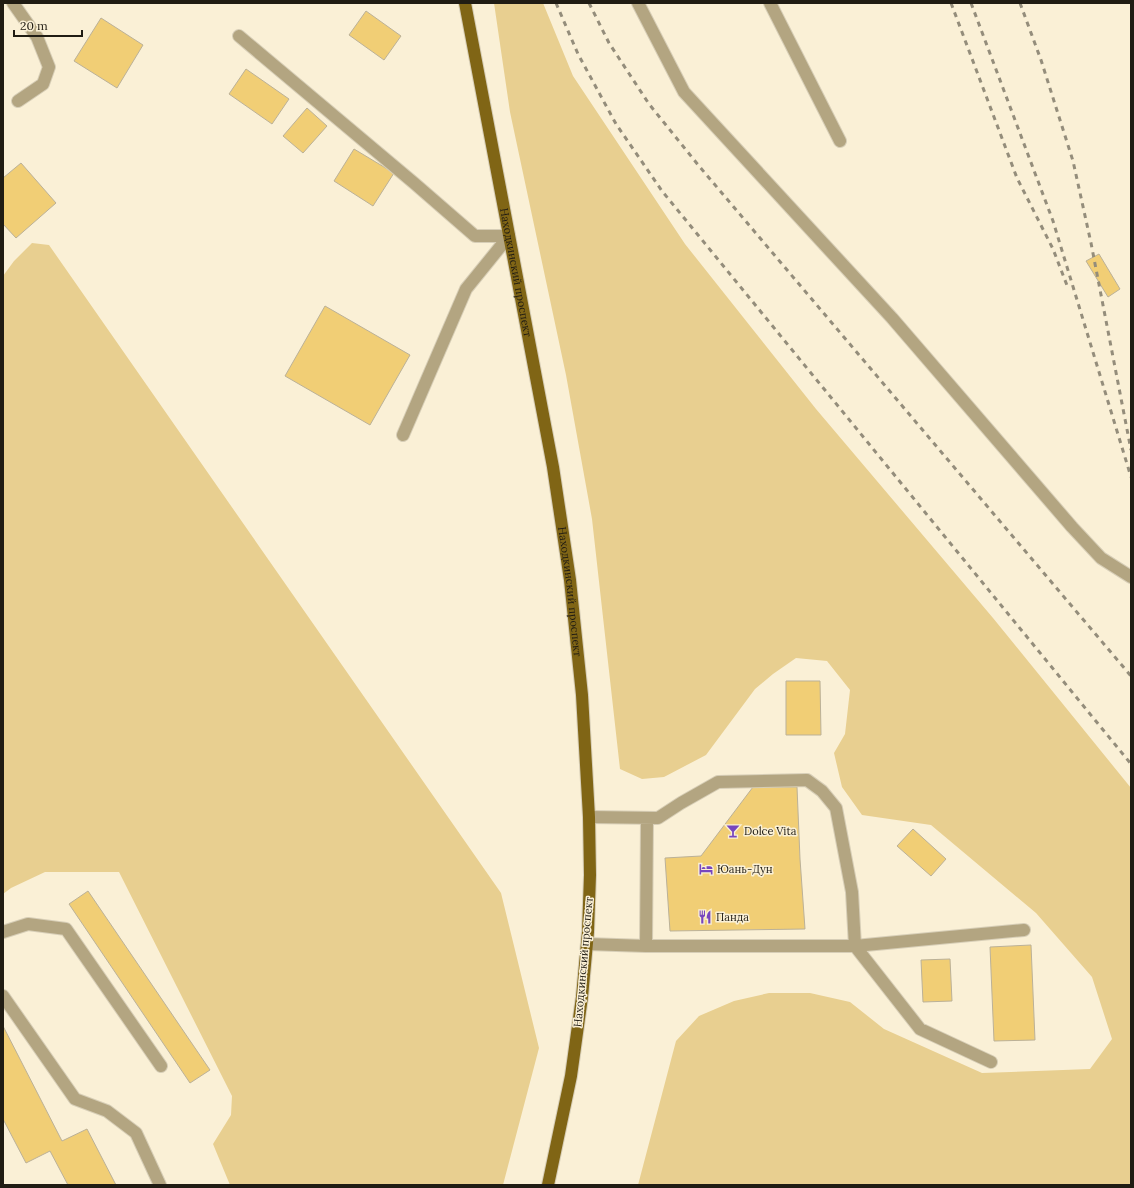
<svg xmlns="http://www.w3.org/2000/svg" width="1134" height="1188" viewBox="0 0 1134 1188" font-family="Lora,serif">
  <rect width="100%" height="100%" fill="#faf0d6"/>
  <path fill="#e8cf90" d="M494,3H543L573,76L685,244L816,409L993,618L1131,788V1185H638L676,1041L699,1016L734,1001L769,993H810L850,1002L884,1029L982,1073L1090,1069L1112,1039L1092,977L1036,913L931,825L862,815L842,787L834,753L845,734L850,690L827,661L796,658L773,674L755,689L706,755L664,777L642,779L620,769L592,519L566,375L510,112Z
    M32,243L49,245L501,893L539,1048L503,1185H230L213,1144L231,1115L232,1096L119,872H45L11,888L3,894V276L14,261Z"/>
  <path fill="#f1ce75" stroke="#bbb198" d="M366,11L401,36L384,60L349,35Z
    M101,18L143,45L117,88L74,61Z
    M246,69L289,99L272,124L229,94Z
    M307,108L327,126L303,153L283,136Z
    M354,149L394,173L373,206L334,181Z
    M21,163L56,203L16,238L3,224V178Z
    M1099,254L1120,289L1108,297L1086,261Z
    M325,306L410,355L370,425L285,376Z
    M786,681H820L821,735H786Z
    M753,787H797L800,859L805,929L670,931L665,858L701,856Z
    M913,829L946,859L931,876L897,846Z
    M88,891L210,1070L190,1083L69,904Z
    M1031,945L1035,1040L994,1041L990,947Z
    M950,959L952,1001L923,1002L921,960Z
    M3,1026L62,1141L87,1129L116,1185H68L50,1151L26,1163L3,1119Z"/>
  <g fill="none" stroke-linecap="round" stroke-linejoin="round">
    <g stroke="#d7ceb7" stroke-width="14">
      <path id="lane" d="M770,3L840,141
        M403,435L466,289L509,236
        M589,817L658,818L681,803L718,782L807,780L822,791L836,808L852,892L855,946L1024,930
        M3,932L28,924L66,929L161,1066
        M587,944L646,946H855L920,1029L991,1062
        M646,946L647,818"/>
    </g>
    <g stroke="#d7ceb7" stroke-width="14">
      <path id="street" d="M13,3L37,37L49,67L43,84L18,101
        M638,3L684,92L892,318L1072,527L1101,558L1131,577
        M239,36L414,183L475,236H509
        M3,996L75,1099L107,1111L136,1133L160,1185"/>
    </g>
    <g stroke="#d7ceb7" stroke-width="14">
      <g id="primary">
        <path id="s1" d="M465,3L553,467L570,580L582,695L589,817L590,875L588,932L582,997L571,1076L548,1185"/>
      </g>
    </g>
    <use href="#lane" stroke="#b3a581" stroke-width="12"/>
    <use href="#street" stroke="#b3a581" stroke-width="12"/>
    <use href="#primary" stroke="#806515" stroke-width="12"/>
    <path stroke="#948d7b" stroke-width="3" stroke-dasharray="5 5" stroke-linecap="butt" d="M556,3L578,54L616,124L662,191L1131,764
      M589,3L609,43L649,104L699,166L1131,676
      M951,3L1017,178L1053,249L1068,288
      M971,3L1053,221L1131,477
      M1020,3L1041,60L1073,161L1091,243L1131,450"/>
  </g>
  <defs>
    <g id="bar-bare" transform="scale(1.08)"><path d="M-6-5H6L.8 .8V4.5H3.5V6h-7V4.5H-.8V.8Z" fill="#7746be" stroke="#faf0d6" stroke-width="2.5" paint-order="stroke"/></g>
    <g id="hotel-bare" transform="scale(1.08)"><path d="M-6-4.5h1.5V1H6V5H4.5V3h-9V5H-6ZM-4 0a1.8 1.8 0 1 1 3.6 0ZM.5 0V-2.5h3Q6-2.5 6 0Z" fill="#7746be" stroke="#faf0d6" stroke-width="2.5" paint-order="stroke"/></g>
    <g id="restaurant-bare" transform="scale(1.08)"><path d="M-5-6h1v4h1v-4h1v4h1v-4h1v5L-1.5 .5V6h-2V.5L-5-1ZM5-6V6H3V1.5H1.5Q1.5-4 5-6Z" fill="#7746be" stroke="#faf0d6" stroke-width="2.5" paint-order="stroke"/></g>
  </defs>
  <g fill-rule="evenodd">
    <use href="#bar-bare" x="733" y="831"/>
    <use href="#hotel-bare" x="706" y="869"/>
    <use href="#restaurant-bare" x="705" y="917"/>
  </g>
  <g text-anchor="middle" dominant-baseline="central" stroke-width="3" stroke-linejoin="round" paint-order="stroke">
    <g font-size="11" fill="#201c13" stroke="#faf0d6">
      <text stroke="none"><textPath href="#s1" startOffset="274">Находкинский проспект</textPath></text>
      <text stroke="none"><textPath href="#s1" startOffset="598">Находкинский проспект</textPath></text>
      <text transform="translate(583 962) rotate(-85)">Находкинский проспект</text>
    </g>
    <g font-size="11" fill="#201c13" stroke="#faf0d6" text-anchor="start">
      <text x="744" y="831">Dolce Vita</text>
      <text x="717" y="869">Юань-Дун</text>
      <text x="716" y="917">Панда</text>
    </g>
  </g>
  <rect width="1134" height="1188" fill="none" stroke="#201c13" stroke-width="8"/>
  <path d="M14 30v6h68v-6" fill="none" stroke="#201c13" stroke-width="2"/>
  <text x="20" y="30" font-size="12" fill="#201c13" stroke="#faf0d6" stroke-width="3" paint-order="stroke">20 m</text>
</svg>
